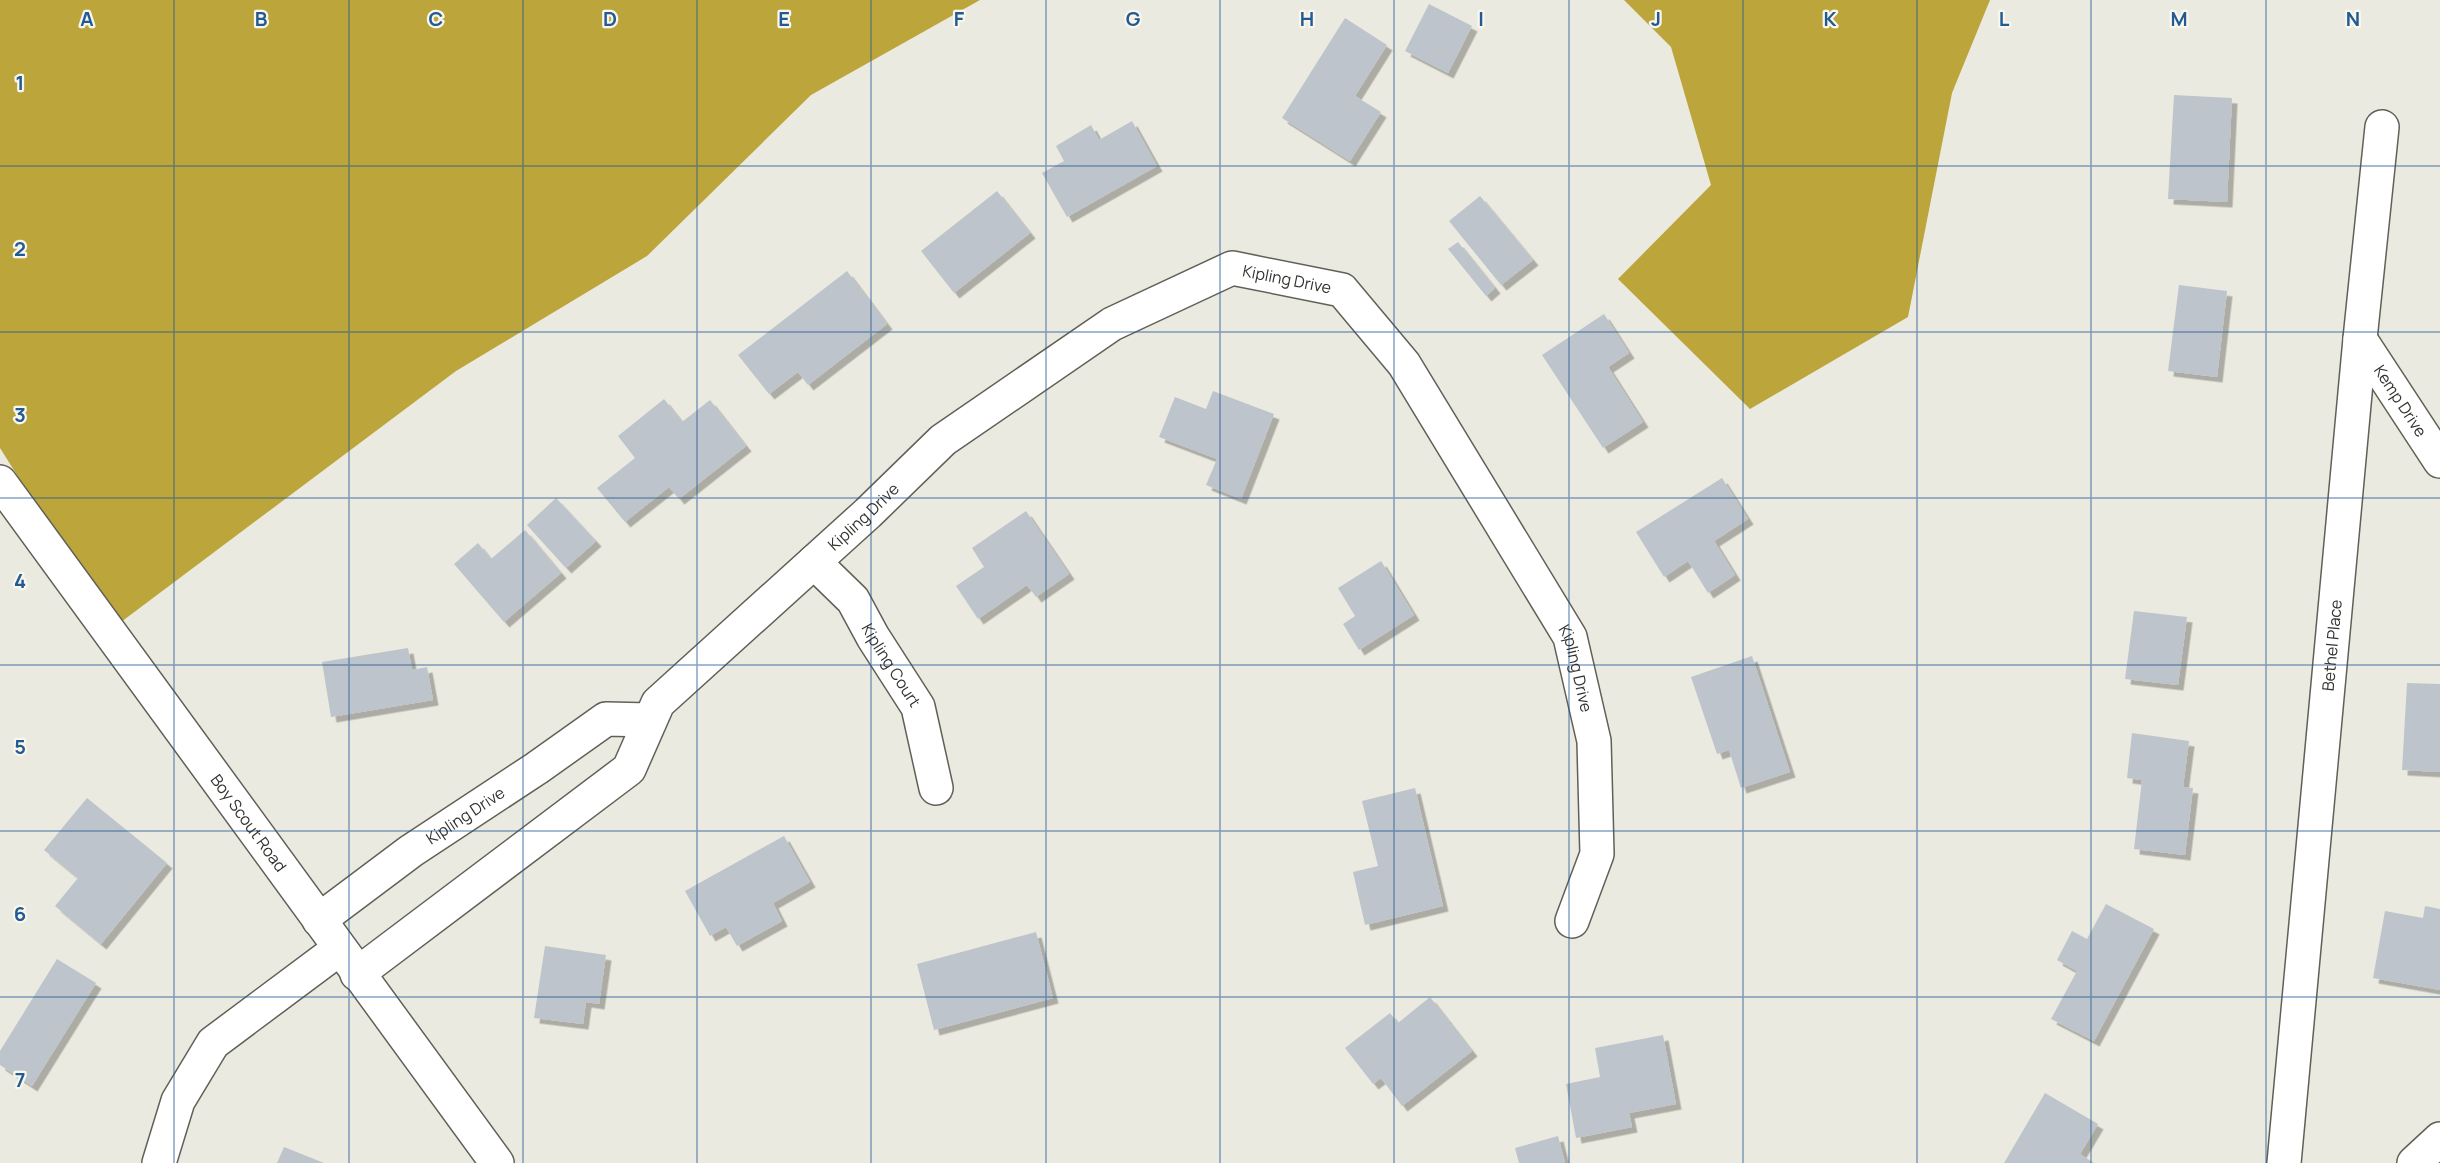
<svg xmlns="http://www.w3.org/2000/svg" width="2440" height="1163" viewBox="0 0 2440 1163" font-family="Manrope,sans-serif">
  <defs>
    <filter id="shadow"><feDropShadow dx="5.5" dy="5.5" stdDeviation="0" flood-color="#0004"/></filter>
  </defs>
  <rect width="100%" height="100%" fill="#ebeae0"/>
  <path fill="#bca53b" d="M0,0H980L811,95L647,256L456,371L113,628L0,448Z
    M1624,0H1990L1952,93L1908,317L1750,409L1618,279L1711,185L1671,47Z"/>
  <path fill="#bdc4cb" filter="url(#shadow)" d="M1429,4L1472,26L1448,73L1405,51Z
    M1345,18L1387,45L1355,96L1381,112L1350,161L1282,118Z
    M2174,95L2232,98L2227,202L2168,199Z
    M1132,121L1157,166L1067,217L1042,173L1064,161L1056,146L1091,125L1099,140Z
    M997,191L1030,233L954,293L921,251Z
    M1480,196L1533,260L1501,285L1449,221Z
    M1458,242L1495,288L1486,296L1448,249Z
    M847,271L887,324L808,385L798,372L769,394L738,355Z
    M2179,285L2227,291L2217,377L2168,371Z
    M1604,314L1629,353L1608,367L1643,422L1603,448L1542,355Z
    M1213,391L1274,414L1241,499L1206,485L1217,459L1159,437L1175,397L1206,409Z
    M664,399L682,422L710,400L746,446L679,499L669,487L625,522L597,488L635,458L618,436Z
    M1722,478L1748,519L1714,541L1735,575L1708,593L1688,561L1664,577L1636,532Z
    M556,498L596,541L566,568L527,525Z
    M1026,511L1069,574L1036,597L1027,585L978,619L956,586L984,567L972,548Z
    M525,530L561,573L504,622L454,564L478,543L491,559Z
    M1381,561L1414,615L1359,650L1343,624L1355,616L1338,588Z
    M2134,611L2187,617L2178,685L2125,679Z
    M408,648L412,670L427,667L433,700L331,717L322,662Z
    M1752,656L1790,772L1741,788L1729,750L1717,754L1691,677Z
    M2407,683L2440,684V772L2402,770Z
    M2132,733L2189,741L2183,787L2193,788L2185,855L2134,849L2142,780L2127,778Z
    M1415,788L1443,906L1365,925L1353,872L1378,866L1362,801Z
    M87,798L167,863L101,944L55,906L78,878L44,850Z
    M784,836L810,882L773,903L782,921L737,946L726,927L710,936L685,891Z
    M2106,904L2154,929L2094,1041L2051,1019L2077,971L2057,960L2072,931L2087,939Z
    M2425,906L2440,909V990L2373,978L2385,911L2423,918Z
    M1036,932L1053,998L934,1030L917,964Z
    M545,946L606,955L599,1004L586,1002L583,1024L534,1018Z
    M57,959L96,983L32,1086L0,1065V1051Z
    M1430,997L1472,1051L1402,1106L1381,1078L1373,1084L1345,1048L1390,1013L1398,1023Z
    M1663,1035L1676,1104L1629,1113L1632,1127L1576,1138L1566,1084L1600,1077L1595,1048Z
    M2045,1093L2098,1124L2080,1154L2094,1163H2004Z
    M1558,1136L1565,1163H1519L1515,1148Z
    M284,1147L324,1163H277Z"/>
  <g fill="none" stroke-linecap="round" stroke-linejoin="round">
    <g stroke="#616058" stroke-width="36">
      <g id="minor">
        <path id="s1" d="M2360,339L2440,461"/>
        <path id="s2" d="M0,482L497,1163"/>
        <path id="s3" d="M814,562L853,600L873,637L918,707L936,788"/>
        <path id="s4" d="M319,920L411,851L537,768L606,719L650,720"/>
        <path id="s5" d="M357,974L629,769L658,703L868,513L943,440L1112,324L1232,268L1342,290L1404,364L1570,637L1594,741L1597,854L1572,921"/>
        <path d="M159,1163L178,1101L213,1043L339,949"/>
        <path id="s6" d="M2284,1163L2360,339L2382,127"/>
        <path d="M2414,1163L2440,1139"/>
      </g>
    </g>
    <use href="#minor" stroke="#fff" stroke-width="33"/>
  </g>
  <path fill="none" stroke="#225a92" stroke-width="1.5" stroke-opacity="0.55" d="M174,0V1163M349,0V1163M523,0V1163M697,0V1163M871,0V1163M1046,0V1163M1220,0V1163M1394,0V1163M1569,0V1163M1743,0V1163M1917,0V1163M2091,0V1163M2266,0V1163M0,166H2440M0,332H2440M0,498H2440M0,665H2440M0,831H2440M0,997H2440"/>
  <g text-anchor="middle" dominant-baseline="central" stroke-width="4.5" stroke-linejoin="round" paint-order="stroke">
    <g font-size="16" fill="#32322e" stroke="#f9f7ed">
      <text stroke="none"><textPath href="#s5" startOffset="1194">Kipling Drive</textPath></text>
      <text stroke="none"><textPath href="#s1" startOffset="74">Kemp Drive</textPath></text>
      <text stroke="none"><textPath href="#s5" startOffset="690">Kipling Drive</textPath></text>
      <text stroke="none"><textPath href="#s6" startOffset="520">Bethel Place</textPath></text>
      <text stroke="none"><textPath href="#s3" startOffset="130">Kipling Court</textPath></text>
      <text stroke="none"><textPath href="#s5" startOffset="1698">Kipling Drive</textPath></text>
      <text stroke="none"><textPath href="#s4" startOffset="180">Kipling Drive</textPath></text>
      <text stroke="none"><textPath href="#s2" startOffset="422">Boy Scout Road</textPath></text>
    </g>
  </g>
  <g font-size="20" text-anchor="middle" font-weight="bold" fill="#225a92" stroke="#f9f7ed" stroke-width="4.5" stroke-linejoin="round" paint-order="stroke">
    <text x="87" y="26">A</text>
    <text x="261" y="26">B</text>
    <text x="436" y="26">C</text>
    <text x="610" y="26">D</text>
    <text x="784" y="26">E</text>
    <text x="959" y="26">F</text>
    <text x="1133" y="26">G</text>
    <text x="1307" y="26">H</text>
    <text x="1481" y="26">I</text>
    <text x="1656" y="26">J</text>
    <text x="1830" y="26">K</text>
    <text x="2004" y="26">L</text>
    <text x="2179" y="26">M</text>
    <text x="2353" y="26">N</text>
    <text x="20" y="90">1</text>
    <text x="20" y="256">2</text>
    <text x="20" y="422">3</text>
    <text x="20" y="588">4</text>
    <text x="20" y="754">5</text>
    <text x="20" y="921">6</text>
    <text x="20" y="1087">7</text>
  </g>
</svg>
